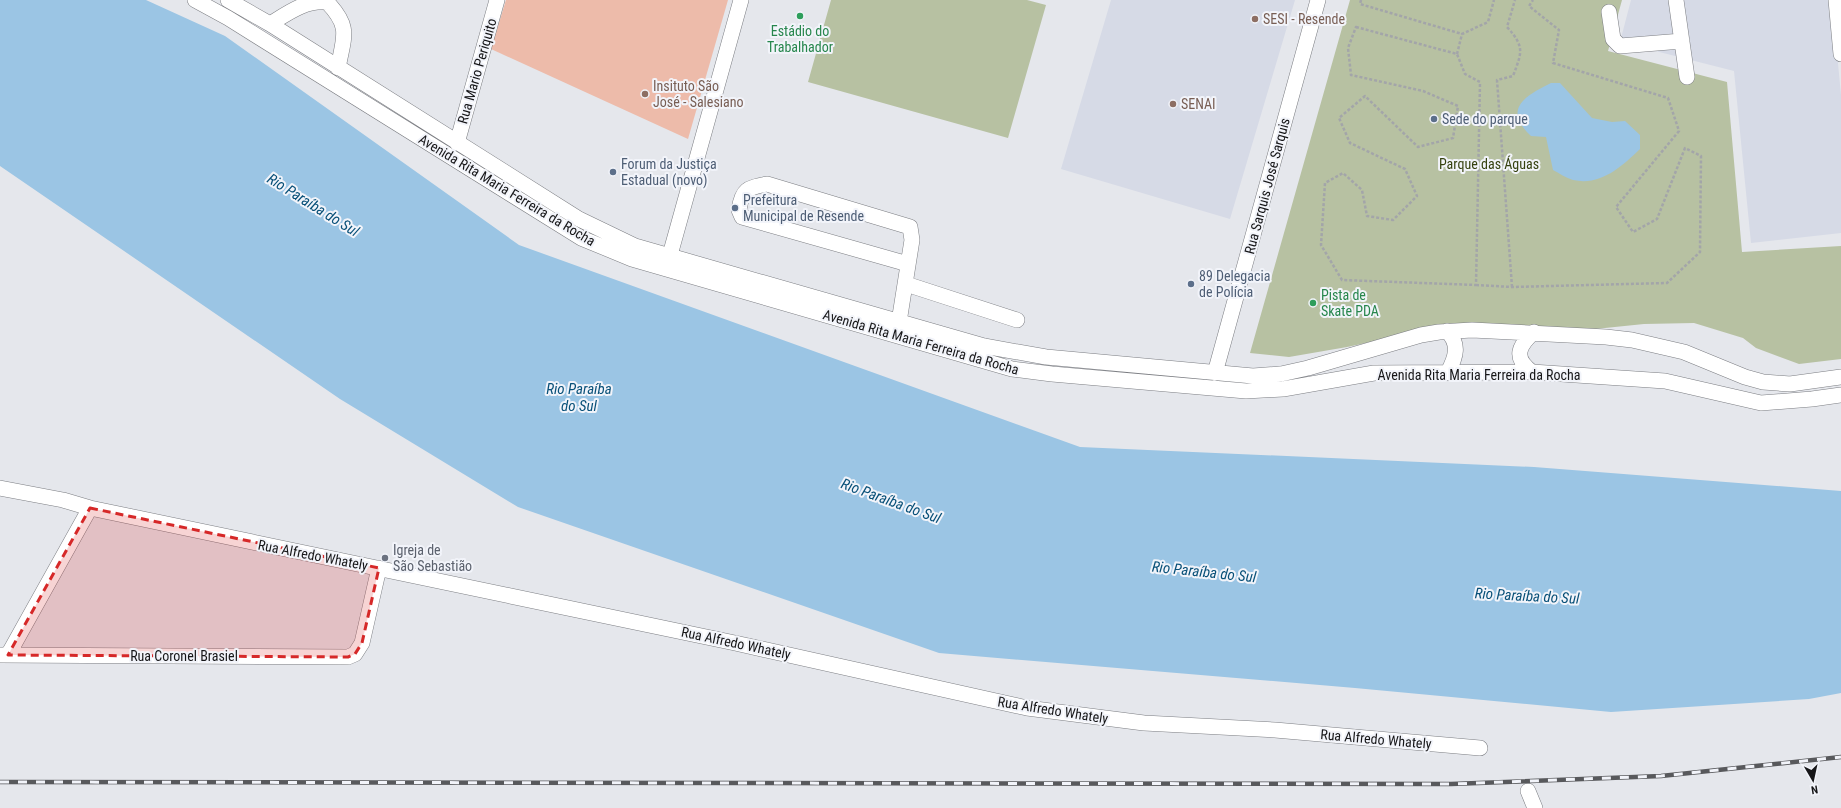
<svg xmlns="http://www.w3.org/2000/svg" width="1841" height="808" viewBox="0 0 1841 808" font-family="'Roboto Condensed',sans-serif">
  <rect width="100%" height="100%" fill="#e5e7ec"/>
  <path fill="#d6dae6" d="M1111,0H1295L1230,219L1061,169Z
    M1631,0H1832L1841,95V233L1751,243L1734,71L1620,42Z"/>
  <path fill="#b7c1a2" d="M831,0H1027L1046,5L1008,138L808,82Z
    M1350,0H1622L1608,51L1727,82L1742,252L1841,246V359L1799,364L1756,348L1743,338L1694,323L1644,324L1566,332L1423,331L1347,347L1289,357L1250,353Z"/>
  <path fill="#9bc5e4" d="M0,0H146L225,36L519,245L1080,447L1534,467L1841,491V693L1809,699L1611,712L1355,688L939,653L518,507L340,399L0,166Z
    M1551,83H1560L1592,118L1612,122L1625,121L1640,135V149C1621,167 1601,186 1573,180C1566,178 1559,173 1553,170L1546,137L1531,136C1502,109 1525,96 1551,83Z"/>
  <path fill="#edbbaa" d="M506,0H728L688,139L491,49Z"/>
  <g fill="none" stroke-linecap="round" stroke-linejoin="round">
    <g stroke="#7c7e83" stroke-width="16">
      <path id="minor" d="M195,0L228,18L581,238L632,259L1012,369L1052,374L1246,391L1283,389L1374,373L1532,372L1665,381L1761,403L1812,399L1841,395
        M228,0L270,24L579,219L635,246L984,346L1046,357L1253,376L1281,374L1308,368L1421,335L1439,332L1472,330L1606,337L1632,340L1684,352L1745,377L1763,382L1790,384L1841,377
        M1676,0L1687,77
        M1836,0L1841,54
        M1609,12L1613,39L1620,46L1682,41
        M270,24C288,13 305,0 327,2C351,27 344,36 338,68
        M457,143L497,0
        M665,264L670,255L741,0
        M906,284L1017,320
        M899,322L912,240L910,227L767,184C747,188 742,189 739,210L742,217L908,264
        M1447,331C1460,344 1456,357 1448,372
        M1532,372C1513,358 1518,346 1534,332
        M1215,373L1318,0
        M0,488L63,500L90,508L735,643L1027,708L1144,723L1275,730L1480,748
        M0,655L348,657L355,654L362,643L379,568
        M8,655L90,508
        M1528,791L1535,808"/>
    </g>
    <path stroke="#a3a5a9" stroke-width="2.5" stroke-dasharray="3 2" stroke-linecap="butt" d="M1361,0L1360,4L1462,34
      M1356,27L1457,54L1465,74L1480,82L1476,285L1342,280L1321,245L1325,183L1343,173L1362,190L1367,216L1393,220L1417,196L1405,169L1350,143L1339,118L1365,96L1418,147L1453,138L1458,106L1423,91L1351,75L1348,48Z
      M1457,54L1462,34L1488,22L1494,0
      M1476,285L1512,287L1667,283L1700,252L1701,156L1685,148L1657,219L1633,232L1616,207L1679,131L1668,98L1553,63L1559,30L1529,6L1533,0
      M1512,287L1497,80L1513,76C1522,52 1525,47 1507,27L1515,0"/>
    <use href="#minor" stroke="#fff" stroke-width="15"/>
    <g stroke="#58595c" stroke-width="4.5">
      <path id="rail" d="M0,782L1451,784L1661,776L1841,757"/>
    </g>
    <use href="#rail" stroke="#f2f4fa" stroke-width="3" stroke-dasharray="9" stroke-linecap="butt"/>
  </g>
  <path fill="#d62828" fill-opacity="0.2" stroke="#d62828" stroke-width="3" stroke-dasharray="8 5" stroke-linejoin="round" d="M90,508L379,568L362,643L355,654L348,657L8,655Z"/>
  <g fill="#2e9e5b" stroke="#f2f4fa" stroke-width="1.5">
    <circle cx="800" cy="16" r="4"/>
    <circle cx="1313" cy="303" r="4"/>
  </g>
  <g fill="#8d6e63" stroke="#f2f4fa" stroke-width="1.5">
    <circle cx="1255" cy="19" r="4"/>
    <circle cx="645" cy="94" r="4"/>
    <circle cx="1173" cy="104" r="4"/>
  </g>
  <g fill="#5c6f8a" stroke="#f2f4fa" stroke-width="1.5">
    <circle cx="1434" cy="119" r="4"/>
    <circle cx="613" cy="172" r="4"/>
    <circle cx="735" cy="208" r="4"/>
    <circle cx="1191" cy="284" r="4"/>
  </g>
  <circle fill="#6b7280" stroke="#f2f4fa" stroke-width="1.5" cx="385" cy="558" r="4"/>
  <g text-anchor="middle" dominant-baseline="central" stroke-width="4" stroke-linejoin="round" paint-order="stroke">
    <g font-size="14" fill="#785e54" stroke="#f2f4fa" text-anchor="start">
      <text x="1263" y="19">SESI - Resende</text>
      <text x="653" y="86">Insituto São<tspan x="653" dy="16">José - Salesiano</tspan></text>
      <text x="1181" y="104">SENAI</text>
    </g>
    <g font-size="14" fill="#27864d" stroke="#f2f4fa">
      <text x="800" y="31">Estádio do<tspan x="800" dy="16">Trabalhador</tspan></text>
      <text x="1321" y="295" text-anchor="start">Pista de<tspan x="1321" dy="16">Skate PDA</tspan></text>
    </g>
    <g font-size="14" fill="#161618" stroke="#f2f4fa">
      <text transform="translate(477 71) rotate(-74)">Rua Mario Periquito</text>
      <text transform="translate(1267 186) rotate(-75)">Rua Sarquis José Sarquis</text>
      <text transform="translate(507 190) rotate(31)">Avenida Rita Maria Ferreira da Rocha</text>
      <text transform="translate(921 342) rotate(16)">Avenida Rita Maria Ferreira da Rocha</text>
      <text x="1479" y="375">Avenida Rita Maria Ferreira da Rocha</text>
      <text transform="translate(313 555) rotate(11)">Rua Alfredo Whately</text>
      <text transform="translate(736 643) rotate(12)">Rua Alfredo Whately</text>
      <text x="184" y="656">Rua Coronel Brasiel</text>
      <text transform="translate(1053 710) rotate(9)">Rua Alfredo Whately</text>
      <text transform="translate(1376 739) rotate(5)">Rua Alfredo Whately</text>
    </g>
    <g font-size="14" fill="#4e5e75" stroke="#f2f4fa" text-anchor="start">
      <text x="1442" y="119">Sede do parque</text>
      <text x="621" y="164">Forum da Justiça<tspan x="621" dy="16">Estadual (novo)</tspan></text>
      <text x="743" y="200">Prefeitura<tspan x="743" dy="16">Municipal de Resende</tspan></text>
      <text x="1199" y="276">89 Delegacia<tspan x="1199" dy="16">de Polícia</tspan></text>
    </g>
    <g font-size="14" fill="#35410f" stroke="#f2f4fa">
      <text x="1489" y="164">Parque das Águas</text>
    </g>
    <g font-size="14" fill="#5b616d" stroke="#f2f4fa" text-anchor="start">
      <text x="393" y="550">Igreja de<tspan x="393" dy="16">São Sebastião</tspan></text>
    </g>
    <g font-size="15" font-style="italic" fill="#085078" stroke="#f2f4fa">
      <text transform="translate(313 205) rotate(32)">Rio Paraíba do Sul</text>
      <text x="579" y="389">Rio Paraíba<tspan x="579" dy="17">do Sul</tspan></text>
      <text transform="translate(891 501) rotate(20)">Rio Paraíba do Sul</text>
      <text transform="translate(1204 572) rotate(6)">Rio Paraíba do Sul</text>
      <text transform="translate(1527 596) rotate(3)">Rio Paraíba do Sul</text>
    </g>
  </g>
  <g transform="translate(1813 780) rotate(171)" stroke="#f2f4fa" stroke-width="3" paint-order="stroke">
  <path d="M0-3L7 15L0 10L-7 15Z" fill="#161618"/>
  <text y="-6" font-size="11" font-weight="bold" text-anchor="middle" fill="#161618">N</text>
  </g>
</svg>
